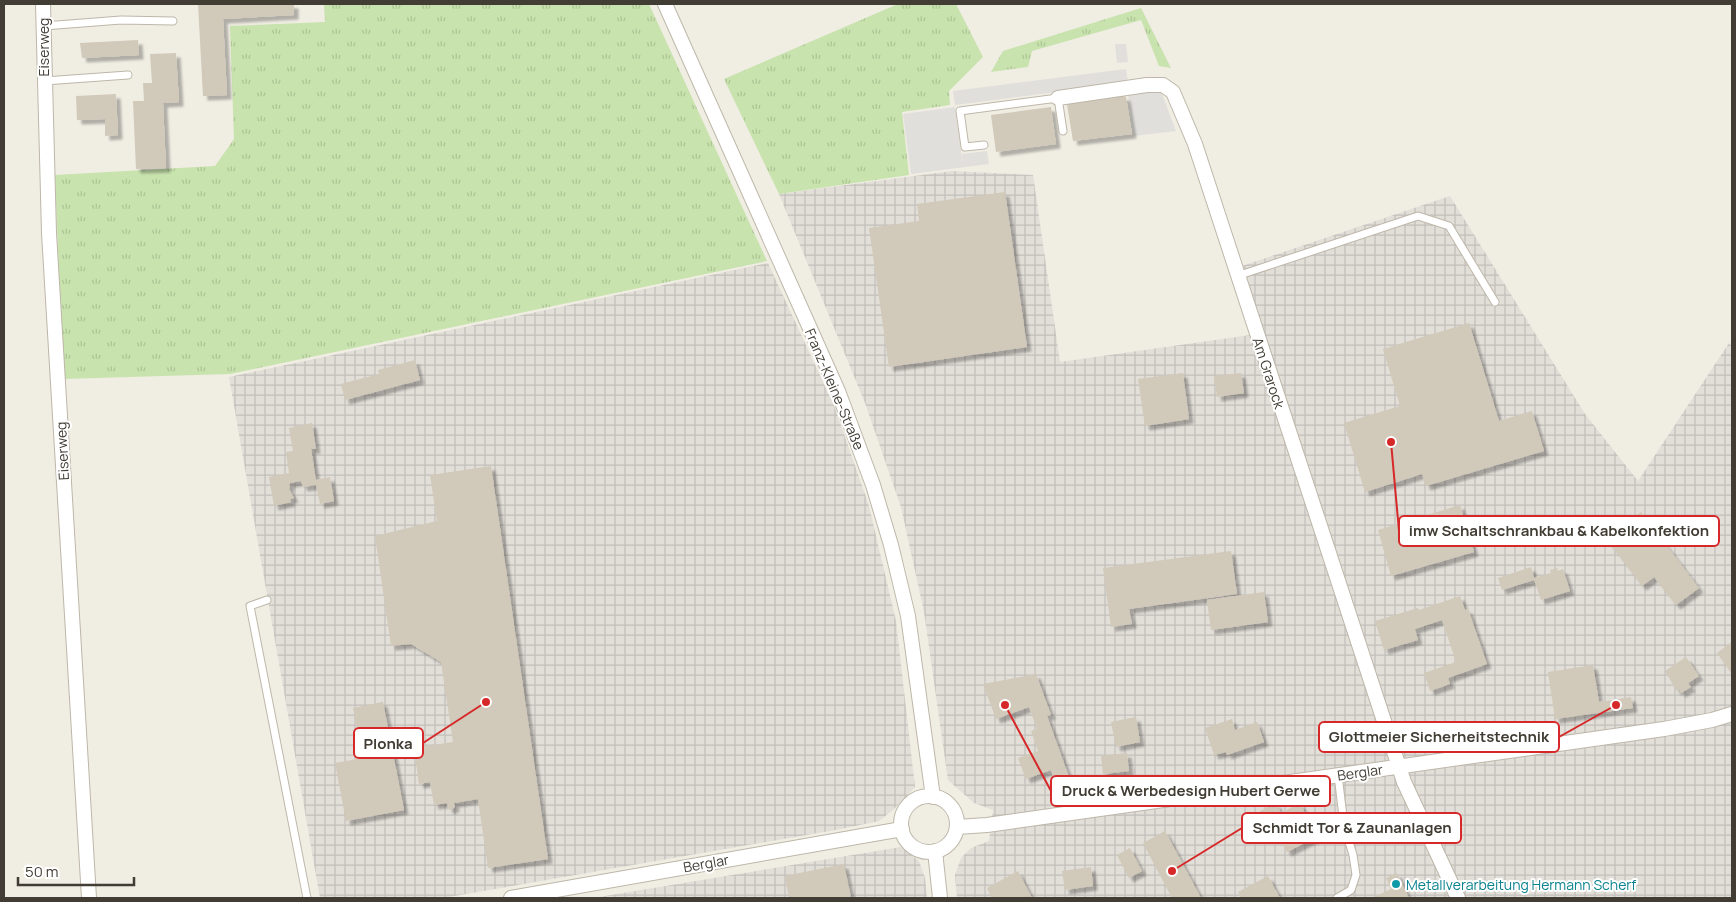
<svg xmlns="http://www.w3.org/2000/svg" width="1736" height="902" viewBox="0 0 1736 902" font-family="Manrope,sans-serif">
  <defs>
    <pattern id="industrial-grid" width="8" height="8" patternUnits="userSpaceOnUse" patternTransform="scale(1.25)"><rect width="8" height="8" fill="#e2ded8"/><path d="M0 4h8M4 0v8" fill="none" stroke="#c3bfba"/></pattern>
    <pattern id="grass-tufts" width="24" height="20" patternUnits="userSpaceOnUse" patternTransform="scale(1.25)"><rect width="24" height="20" fill="#c8e3ad"/><path d="M3 7l-1-3M5 7V3M7 7l1-3M15 17l-1-3M17 17v-4M19 17l1-3" fill="none" stroke="#adc495"/></pattern>
    <filter id="shadow"><feDropShadow dx="4.5" dy="4.5" stdDeviation="1" flood-color="#0004"/></filter>
  </defs>
  <rect width="100%" height="100%" fill="#f0ede3"/>
  <path fill="url(#industrial-grid)" d="M952,171L1033,175L1060,362L1265,333L1242,266L1450,196L1585,414L1638,481L1729,343L1732,346V898H957L955,875L961,858L971,848L989,841L993,810L974,803L948,780L924,612L901,507L865,403L779,194Z
    M768,263L835,408L869,506L896,621L915,787L894,809L879,821L841,829L443,898H320L229,377Z
    M901,847L919,861L925,878L927,898H593Z"/>
  <path fill="url(#grass-tufts)" d="M324,4H649L767,261L230,374L63,379L55,175L215,166L234,139L230,26L325,22Z
    M898,4H956L983,57L949,91L950,105L902,112L909,175L779,194L724,79Z
    M1141,8L1171,68L1159,66L1141,20L1032,51L1028,67L991,72L1003,51Z"/>
  <path fill="#e1dfdb" d="M1115,44H1126L1128,62L1117,63Z
    M1126,69L1128,83L955,105L953,91Z
    M1161,91L1176,131L1134,136L1128,95Z
    M955,107L963,166L962,154L987,151L989,164L911,174L903,114Z"/>
  <path fill="#d1c9b9" filter="url(#shadow)" d="M198,4H294V15L223,19L227,95L203,96Z
    M138,40L139,55L82,58L80,43Z
    M176,53L179,102L163,103L166,168L136,169L133,101H144L143,83H152L150,54Z
    M116,94L118,135L105,136V119L77,120L76,96Z
    M1123,96L1126,97L1132,134L1073,141L1067,104Z
    M1051,107L1056,144L996,152L991,115Z
    M1005,192L1027,347L889,367L869,228L919,221L917,204Z
    M1469,323L1499,421L1532,411L1544,451L1426,486L1422,474L1365,492L1344,423L1400,406L1383,349Z
    M415,360L420,380L345,400L341,384L379,374L378,370Z
    M1183,373L1189,419L1145,426L1138,379Z
    M1241,373L1244,393L1217,397L1214,376Z
    M312,423L316,449H311L316,480L330,477L334,501L320,504L316,485L303,487L301,481L290,483L289,489L294,498L290,499L291,502L274,506L269,477L289,473L286,452L293,451L289,428Z
    M491,466L548,859L488,868L478,799L454,803L455,807L450,810L448,808L447,803L434,805L430,782L419,784L414,748L453,742L441,662L411,644L391,646L375,536L437,521L430,475Z
    M1460,505L1474,552L1391,576L1378,530Z
    M1641,512L1699,588L1676,605L1654,577L1642,586L1606,539Z
    M1231,551L1237,594L1129,609L1132,624L1111,627L1103,568Z
    M1531,567L1534,578L1551,573L1550,570L1557,568L1558,571L1563,569L1570,591L1541,600L1534,580L1502,590L1498,578Z
    M1264,592L1268,622L1211,630L1207,600Z
    M1460,596L1465,610L1468,609L1487,664L1448,678L1450,684L1430,691L1424,673L1456,662L1442,620L1415,629L1418,640L1384,650L1375,621L1418,608L1419,610Z
    M1732,642V674L1717,653Z
    M1686,657L1699,676L1688,683L1691,687L1681,693L1679,689L1677,691L1665,671Z
    M1593,665L1599,702L1631,697L1633,708L1555,719L1548,672Z
    M1036,674L1051,715L1047,716L1069,777L1055,782L1051,770L1026,779L1018,758L1038,751L1031,731L1037,729L1029,707L996,719L983,684Z
    M383,702L404,810L346,821L335,763L363,758L353,708Z
    M1136,717L1140,742L1116,747L1111,722Z
    M1232,719L1235,730L1257,722L1264,742L1227,755L1226,752L1214,755L1205,728Z
    M1127,753L1129,771L1103,774L1101,756Z
    M1276,803L1281,813L1300,803L1317,837L1287,852L1272,823L1268,825L1260,811Z
    M1165,831L1201,898H1172L1143,843Z
    M1130,848L1142,871L1129,878L1117,855Z
    M844,864L851,898H789L785,876Z
    M1091,867L1093,886L1065,890L1062,871Z
    M1018,871L1032,898H992L987,888Z
    M1397,873L1409,898H1372L1391,889L1386,878Z
    M1268,876L1280,898H1241L1238,892Z"/>
  <g fill="none" stroke-linecap="round" stroke-linejoin="round">
    <g stroke="#beb7a9" stroke-width="9">
      <path id="service" d="M44,26L121,20L173,21
        M44,81L128,75
        M984,145L965,147L960,111L1058,98L1063,131
        M1237,276L1418,216L1449,226L1495,302
        M267,600L250,606L307,898
        M1337,898L1351,890L1356,875L1353,855L1344,825L1338,775"/>
    </g>
    <g stroke="#beb7a9" stroke-width="16">
      <path id="minor" d="M43,4L49,233L89,898
        M665,4L838,391L873,485L891,545L908,616L933,797
        M1058,98L1147,85H1163L1173,92L1195,144L1404,782L1458,898
        M901 824a28 28 0 1 1 56 0a28 28 0 1 1-56 0Z
        M957,827L987,825L1664,729L1712,720L1732,714
        M935,851L940,898
        M511,898L902,829"/>
    </g>
    <use href="#service" stroke="#fff" stroke-width="7"/>
    <use href="#minor" stroke="#fff" stroke-width="14"/>
  </g>
  <circle fill="#0f9aa8" stroke="#fff" stroke-width="2" cx="1396" cy="884" r="5"/>
  <g text-anchor="middle" dominant-baseline="central" stroke-width="4" stroke-linejoin="round" paint-order="stroke">
    <g font-size="14" fill="#413d34" stroke="#fff">
      <text transform="translate(43 47) rotate(-90)">Eiserweg</text>
      <text transform="translate(1269 373) rotate(72)">Am Grarock</text>
      <text transform="translate(835 389) rotate(67)">Franz-Kleine-Straße</text>
      <text transform="translate(62 451) rotate(-93)">Eiserweg</text>
      <text transform="translate(1360 772) rotate(-8)">Berglar</text>
      <text transform="translate(706 863) rotate(-10)">Berglar</text>
    </g>
    <g font-size="14" fill="#0d838f" stroke="#fff" text-anchor="start">
      <text x="1406" y="884">Metallverarbeitung Hermann Scherf</text>
    </g>
  </g>
  <path fill="none" stroke="#d62828" stroke-width="2" d="M1391 442L1399 531M1616 705L1559 737M486 702L423 743M1005 705L1051 791M1172 871L1242 828"/>
  <g fill="#d62828" stroke="#fff" stroke-width="2">
    <circle cx="1391" cy="442" r="5"/>
    <circle cx="1616" cy="705" r="5"/>
    <circle cx="486" cy="702" r="5"/>
    <circle cx="1005" cy="705" r="5"/>
    <circle cx="1172" cy="871" r="5"/>
  </g>
  <g fill="#fff" stroke="#d62828" stroke-width="2">
    <rect x="1399" y="516" width="320" height="30" rx="5"/>
    <rect x="1319" y="722" width="240" height="30" rx="5"/>
    <rect x="354" y="728" width="69" height="30" rx="5"/>
    <rect x="1051" y="776" width="279" height="30" rx="5"/>
    <rect x="1242" y="813" width="219" height="30" rx="5"/>
  </g>
  <g font-size="15" text-anchor="middle" font-weight="bold" fill="#413d34">
    <text x="1559" y="536">imw Schaltschrankbau &amp; Kabelkonfektion</text>
    <text x="1439" y="742">Glottmeier Sicherheitstechnik</text>
    <text x="388" y="749">Plonka</text>
    <text x="1191" y="796">Druck &amp; Werbedesign Hubert Gerwe</text>
    <text x="1352" y="833">Schmidt Tor &amp; Zaunanlagen</text>
  </g>
  <rect width="1736" height="902" fill="none" stroke="#413d34" stroke-width="10"/>
  <path d="M18 877v8h116v-8" fill="none" stroke="#413d34" stroke-width="2.5"/>
  <text x="25" y="877" font-size="15" fill="#413d34" stroke="#ffffff" stroke-width="4" paint-order="stroke">50 m</text>
</svg>
